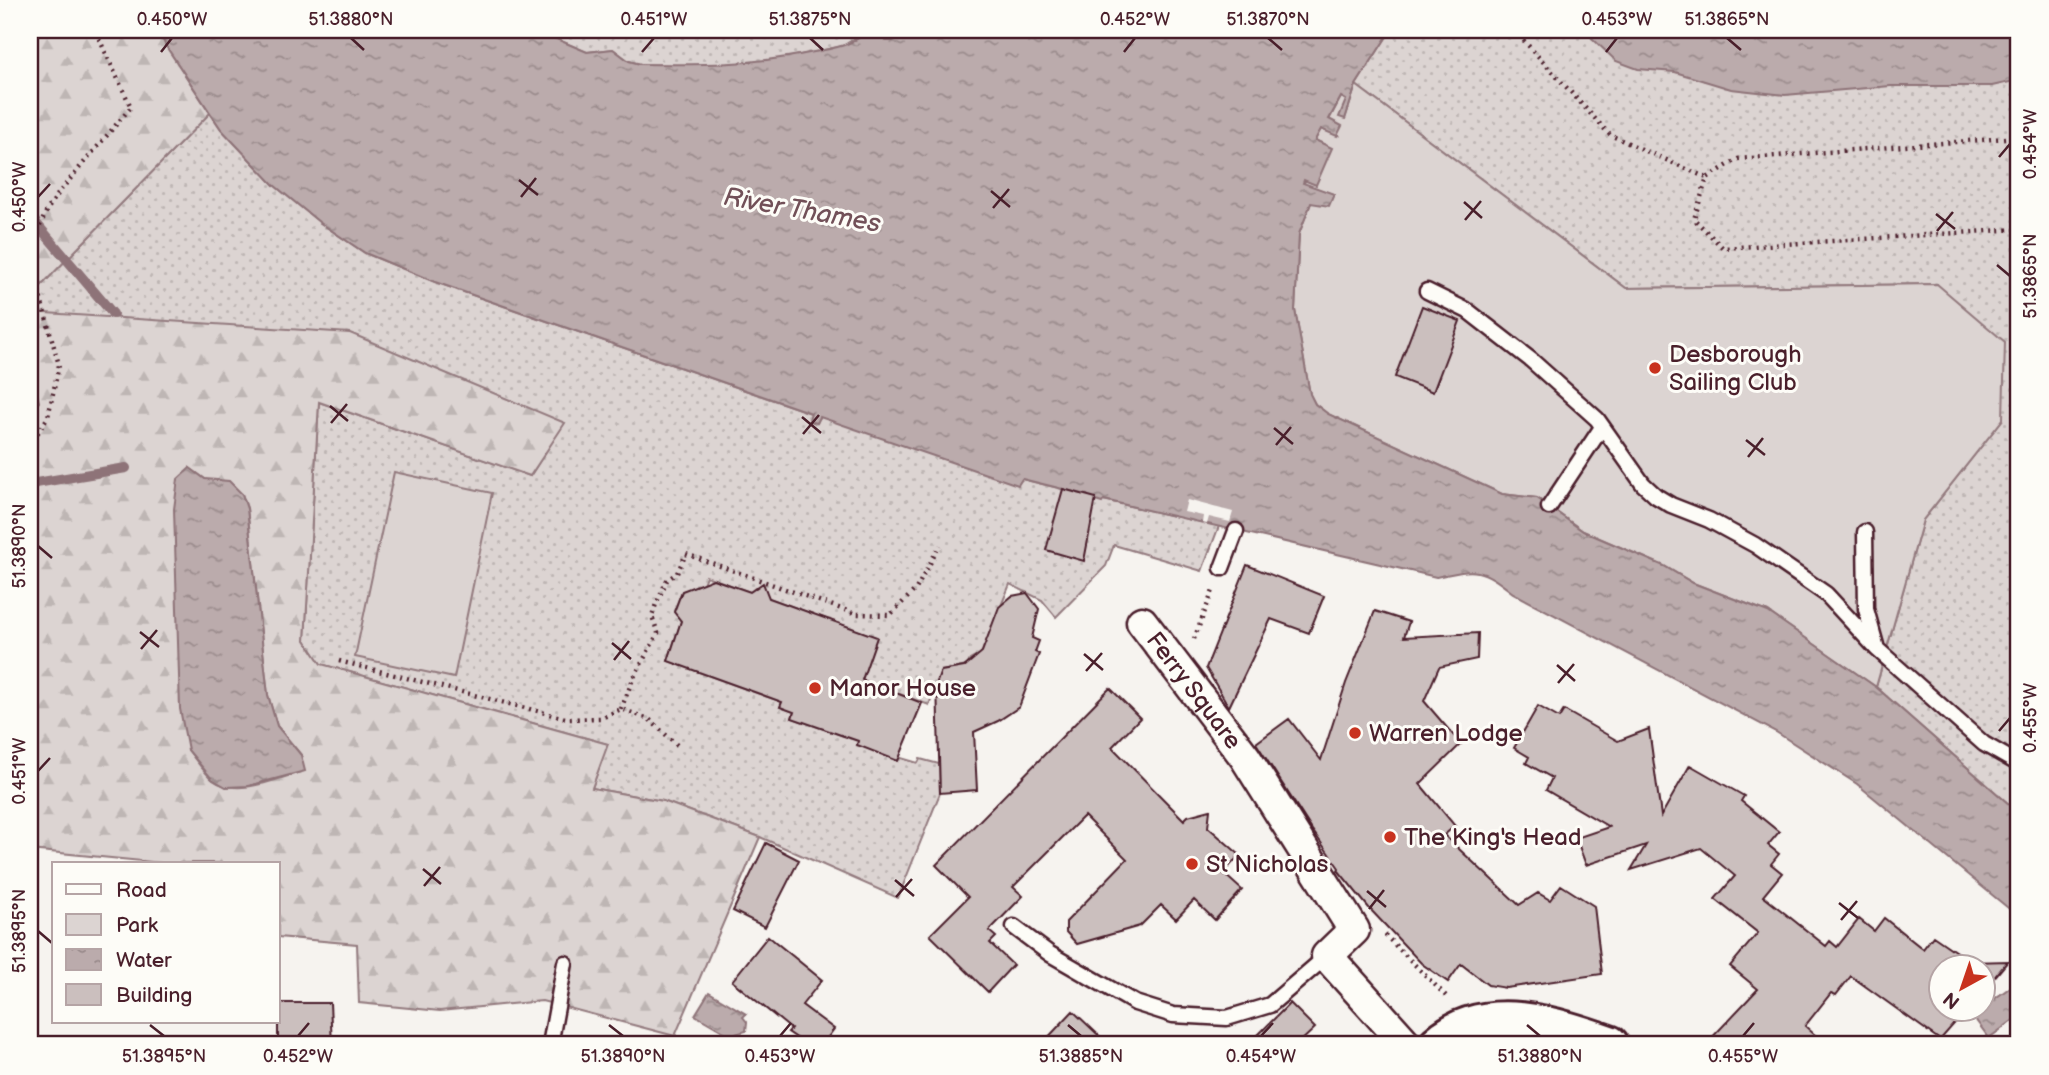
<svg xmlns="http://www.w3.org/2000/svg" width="2049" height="1075" viewBox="0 0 2049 1075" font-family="'Balsamiq Sans',sans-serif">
  <defs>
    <pattern id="green-dots" width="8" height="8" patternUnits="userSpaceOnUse" patternTransform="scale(1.75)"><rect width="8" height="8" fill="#dcd4d2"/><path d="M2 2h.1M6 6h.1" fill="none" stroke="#beb6b4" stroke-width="1.8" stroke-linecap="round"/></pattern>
    <pattern id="forest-firs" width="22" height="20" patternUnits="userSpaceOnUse" patternTransform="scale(1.75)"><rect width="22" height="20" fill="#dcd4d2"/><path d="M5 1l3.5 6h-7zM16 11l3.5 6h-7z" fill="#beb6b4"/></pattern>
    <pattern id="water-ripples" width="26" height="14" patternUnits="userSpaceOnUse" patternTransform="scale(1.75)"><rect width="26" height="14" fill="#bbabac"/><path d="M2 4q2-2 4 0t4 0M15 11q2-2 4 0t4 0" fill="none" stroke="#9a8b8c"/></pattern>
  </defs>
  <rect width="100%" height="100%" fill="#f6f3ef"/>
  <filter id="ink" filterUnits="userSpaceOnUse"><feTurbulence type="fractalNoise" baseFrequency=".0143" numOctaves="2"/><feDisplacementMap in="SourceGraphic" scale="14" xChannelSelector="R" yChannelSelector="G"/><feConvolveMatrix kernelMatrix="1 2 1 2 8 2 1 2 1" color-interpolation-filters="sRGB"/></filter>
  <g filter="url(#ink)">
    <path fill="url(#green-dots)" stroke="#937a7e" stroke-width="2" d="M535,30H867L843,46L772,61L712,66L641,64L629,61L613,49L587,52Z
      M868,30H905L893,41Z
      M1391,30H2019V813L1876,687L1923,520L2003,419L1937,284L1626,288L1356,85Z
      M210,113L221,129L274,185L319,222L365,253L435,282L811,413L809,420L817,423L820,416L1022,479L1087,495L1102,502L1103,500L1219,526L1202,571L1114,545L1106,566L1056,617L1042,600L1010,584L981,654L970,660L967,666L941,671L929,705L862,680L876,637L769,598L755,588L750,592L706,576L702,586L682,591L674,611L681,621L668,661L782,702L780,707L794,712L792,718L844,736L861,734L857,745L918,763L920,759L939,764L940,793L898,898L760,837L663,801L592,788L607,744L321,664L305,640L319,402L530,476L564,423L30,312V297Z"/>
    <path fill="url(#forest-firs)" stroke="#937a7e" stroke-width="2" fill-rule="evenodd" d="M30,30H158L166,46L210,113L30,297Z
      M30,312L350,333L565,423L530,476L319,402L305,640L321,664L608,744L592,788L663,801L760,837L675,1036L542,1001L440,1011L359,1003L357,944L278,937V863H162L30,850ZM190,468L205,479L242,494L247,508L268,695L277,726L301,755L304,771C278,778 237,798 213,780C204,772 196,760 188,750Z
      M30,929L36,1045H30Z"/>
    <path fill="#dcd4d2" stroke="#937a7e" stroke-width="2" d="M1356,85L1626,288L1937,284L2005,342L2003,419L1923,520L1876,687L1768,612L1693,583L1664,566L1583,531L1537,498L1502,494L1328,414L1315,404L1310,395L1295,310L1299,234L1311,203L1333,194L1303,184L1331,148L1315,140L1321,129L1338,135L1329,120L1341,97L1346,100L1345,119Z
      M30,367L39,402L30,411Z
      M394,472L492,493L454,678L355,657Z"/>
    <path fill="url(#water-ripples)" stroke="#8e7378" stroke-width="2" d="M158,30H535L587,52L613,49L629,61L640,64C701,65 754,65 814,52C833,48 854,46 867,30L876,31L886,41H893L905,30H1391L1356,85L1345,119L1339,117L1346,100L1341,97L1329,119L1342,126L1337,136L1321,129L1315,140L1332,148L1316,185L1304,180L1303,183L1334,194L1329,206L1311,203L1299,234L1295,310L1310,394L1315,404L1328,414L1502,494L1537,498L1583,531L1664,566L1693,583L1768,612L1876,687L2019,813V917L1857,784L1776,732L1513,593C1480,567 1477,568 1436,577L1104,500L1102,503L1086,498L1087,495L1022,479L1018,485L820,417L817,423L809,421L811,413L435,282L365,253L319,222L274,185L221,129L166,46Z
      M1587,30H2019V80L1992,86H1891L1785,95L1731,89L1675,72L1638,69L1616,61L1592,38Z
      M190,468L205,479L229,481L242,494L247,509L268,695L277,726L301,755L305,771L248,786L226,787L212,779L188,750L180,709L174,509L178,479Z
      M2019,981V1016L1989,1038L1972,1015Z
      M709,992L746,1014L743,1017L747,1022L746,1031L735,1034L733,1037L695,1015Z"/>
    <path fill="#f6f3ef" d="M1187,500L1233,512L1230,522L1209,517L1207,524L1202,523L1203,516L1184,512Z"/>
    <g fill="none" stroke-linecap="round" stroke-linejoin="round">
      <path stroke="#8e7378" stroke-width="10" d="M30,216L113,314
        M30,484L126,468"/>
    </g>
    <path fill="#cbbfbe" stroke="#4a1f2b" stroke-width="2" d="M1422,306L1460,321L1433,392L1395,377Z
      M1063,489L1096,498L1084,561L1046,550Z
      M1247,565L1324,596L1309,633L1271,619L1229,707L1206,668Z
      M713,579L750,592L763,583L769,598L877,637L862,680L922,703L898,761L857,745L858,741L792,718L794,712L780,707L782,702L668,661L681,621L674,612L682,591Z
      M1027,593L1039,609L1032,638L1039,641L1035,652L1039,654L1019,707L998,721L974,732L977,790L940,793L937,682L941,671L964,667L982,652L999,607L1012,596Z
      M1375,611L1409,622L1404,637L1478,633L1477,659L1439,667L1424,701L1461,744L1420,784L1455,826L1444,835L1519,905L1538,893L1550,900L1561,885L1594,906L1602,974L1506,988L1488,985L1461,964L1448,982L1422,964L1369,908L1338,870L1339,868L1312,830L1256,743L1289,719L1321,760L1346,683Z
      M1110,688L1140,718L1112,747L1184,820L1188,816L1210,810L1208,827L1240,855L1223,873L1242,890L1215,920L1194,900L1176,919L1161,905L1140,926L1077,944L1066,932V922L1127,859L1084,816L1013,887L1023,896L989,931L996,937L990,943L1013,965L988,992L930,935L968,897L936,865Z
      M1538,706L1559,718L1564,710L1618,741L1649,729L1661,816L1690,765L1744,796L1741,801L1779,832L1768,845L1779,854L1771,864L1782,873L1763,896L1826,946L1830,941L1837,947L1859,919L1874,931L1884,918L1923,949L1933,936L1971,962L2008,961L1983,991V967H1941V1009H1967L1940,1040L1851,976L1836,995L1831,993L1805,1026L1826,1045H1705L1758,989L1730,966L1758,933L1715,899L1735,876L1701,848L1631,870L1646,845L1586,865L1576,838L1609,827L1546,790L1552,778L1526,763L1529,757L1514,748Z
      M766,843L799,860L765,927L733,911Z
      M768,936L822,980L802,1005L834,1029L822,1045H807L788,1032L791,1029L732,981Z
      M278,1003H330L332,1045H278Z
      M1290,1003L1315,1028L1297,1045H1248Z
      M1073,1011L1109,1045H1041Z"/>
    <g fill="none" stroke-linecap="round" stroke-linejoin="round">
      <g stroke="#4a1f2b" stroke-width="19">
        <path id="lane" d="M1427,291L1468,311L1531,360L1597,419L1643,484L1656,496L1671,505L1709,520L1755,545L1826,594L1877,649L1984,744L2019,764
          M1549,507L1602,427
          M1865,532L1866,609L1876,645
          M1222,568L1236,531
          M1014,927L1050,954L1135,1003L1173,1015L1227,1018L1270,1005L1327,956
          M550,1045L565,963"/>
      </g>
      <g stroke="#4a1f2b" stroke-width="35">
        <g id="street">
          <path id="s1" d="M1142,622L1245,757L1354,930L1327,956L1407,1045"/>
        </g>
      </g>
      <g stroke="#4a1f2b" stroke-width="44">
        <path id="secondary" d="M1438,1045C1485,1002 1557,1027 1609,1045"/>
      </g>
      <path stroke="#4a1f2b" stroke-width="4.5" stroke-dasharray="2 5" stroke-linecap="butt" d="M1514,30L1610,135L1707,178
        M2019,137L1738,159L1707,178L1694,219L1723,248L2019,229
        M30,445L48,417L59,365L31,263V246L47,210L60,191L131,107L95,30
        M1194,639L1214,588
        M339,661L569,719L601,718L621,709L649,719L678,746
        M621,709L633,679L658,633L652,616L656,604L667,580L677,573L686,554L856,614L890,615L916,589L940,545
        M1385,935L1448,998"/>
      <use href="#lane" stroke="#fdfcf7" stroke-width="14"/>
      <use href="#street" stroke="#fdfcf7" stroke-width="30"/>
      <use href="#secondary" stroke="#fdfcf7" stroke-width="38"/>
    </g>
  </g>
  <path fill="none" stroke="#4a1f2b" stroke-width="2.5" d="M351,38L364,50M810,38L823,50M1268,38L1282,50M1727,38L1741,50M161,52L172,38M642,52L654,38M1124,52L1135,38M1606,52L1617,38M1999,157L2010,144M519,180L538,195M991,191L1010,207M38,197L50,184M521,197L536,178M1464,202L1482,218M993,208L1009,189M1936,214L1955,229M1465,220L1481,201M1937,231L1953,212M1997,265L2010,276M330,406L348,421M802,417L821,433M331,423L347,404M1274,428L1293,444M803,434L819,415M1746,440L1765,455M1276,445L1291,427M1748,457L1763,438M38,546L52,558M140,632L159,647M612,643L631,659M141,649L157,630M1084,654L1103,670M614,660L629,641M1557,665L1575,681M1086,671L1102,653M1558,683L1574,664M1999,731L2010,718M38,771L50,758M423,869L441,884M895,880L914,896M424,886L440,867M1367,891L1386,907M896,897L912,879M1839,903L1858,918M1369,909L1384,890M1841,920L1857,901M38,931L52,943M150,1025L164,1036M609,1025L623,1036M1068,1025L1081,1036M1527,1025L1540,1036M298,1036L309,1023M780,1036L791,1023M1261,1036L1273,1023M1743,1036L1754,1023"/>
  <g fill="#c8321e" stroke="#fdfcf7" stroke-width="2.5">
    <circle cx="1655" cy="368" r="7"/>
    <circle cx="815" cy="688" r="7"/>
    <circle cx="1355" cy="733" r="7"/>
    <circle cx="1390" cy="837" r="7"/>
    <circle cx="1192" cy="864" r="7"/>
  </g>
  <g text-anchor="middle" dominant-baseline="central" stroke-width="6" stroke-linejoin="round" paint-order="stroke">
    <g font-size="24" fill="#4a1f2b" stroke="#fdfcf7" text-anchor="start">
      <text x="1669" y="354">Desborough<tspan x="1669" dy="28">Sailing Club</tspan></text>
      <text x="829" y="688">Manor House</text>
      <text x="1369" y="733">Warren Lodge</text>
      <text x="1404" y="837">The King's Head</text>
      <text x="1206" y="864">St Nicholas</text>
    </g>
    <g font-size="24" fill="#4a1f2b" stroke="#fdfcf7">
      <text stroke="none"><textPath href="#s1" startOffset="86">Ferry Square</textPath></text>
    </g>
    <g font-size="26" font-style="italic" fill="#725058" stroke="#fdfcf7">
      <text transform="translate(802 211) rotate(10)">River Thames</text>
    </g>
  </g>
  <rect width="2049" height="1075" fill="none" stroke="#fdfcf7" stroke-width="77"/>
  <rect x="52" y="862" width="228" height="161" fill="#fdfcf7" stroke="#b5a4a5" stroke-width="2"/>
  <rect x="66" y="884" width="35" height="10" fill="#fdfcf7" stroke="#b5a4a5" stroke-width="2"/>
  <text x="116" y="897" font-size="21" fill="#4a1f2b">Road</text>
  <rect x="66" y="914" width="35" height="21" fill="#dcd4d2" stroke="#b5a4a5" stroke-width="2"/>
  <text x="116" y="932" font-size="21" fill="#4a1f2b">Park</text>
  <rect x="66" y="949" width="35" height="21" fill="url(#water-ripples)" stroke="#b5a4a5" stroke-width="2"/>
  <text x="116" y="967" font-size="21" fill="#4a1f2b">Water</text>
  <rect x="66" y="984" width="35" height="21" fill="#cbbfbe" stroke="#b5a4a5" stroke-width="2"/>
  <text x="116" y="1002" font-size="21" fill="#4a1f2b">Building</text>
  <g transform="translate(1962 988) rotate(220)"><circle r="33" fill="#fdfcf7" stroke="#b5a4a5" stroke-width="2"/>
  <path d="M0-5L12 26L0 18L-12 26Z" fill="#c8321e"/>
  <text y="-10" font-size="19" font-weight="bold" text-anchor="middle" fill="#4a1f2b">N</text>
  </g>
  <rect x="38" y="38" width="1972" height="998" fill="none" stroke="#4a1f2b" stroke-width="2.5"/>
  <g font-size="18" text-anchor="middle" fill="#4a1f2b">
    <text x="172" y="25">0.450°W</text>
    <text x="351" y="25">51.3880°N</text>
    <text x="654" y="25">0.451°W</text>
    <text x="810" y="25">51.3875°N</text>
    <text x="1135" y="25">0.452°W</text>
    <text x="1268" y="25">51.3870°N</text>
    <text x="1617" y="25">0.453°W</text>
    <text x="1727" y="25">51.3865°N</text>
    <text transform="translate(2030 144) rotate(-90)" y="6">0.454°W</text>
    <text transform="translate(19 197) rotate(-90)" y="6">0.450°W</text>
    <text transform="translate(2030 276) rotate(-90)" y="6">51.3865°N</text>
    <text transform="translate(19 546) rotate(-90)" y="6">51.3890°N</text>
    <text transform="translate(2030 718) rotate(-90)" y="6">0.455°W</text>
    <text transform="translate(19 771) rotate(-90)" y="6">0.451°W</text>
    <text transform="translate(19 931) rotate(-90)" y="6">51.3895°N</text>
    <text x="164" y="1062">51.3895°N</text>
    <text x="298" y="1062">0.452°W</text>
    <text x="623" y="1062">51.3890°N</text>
    <text x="780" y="1062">0.453°W</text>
    <text x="1081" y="1062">51.3885°N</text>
    <text x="1261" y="1062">0.454°W</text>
    <text x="1540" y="1062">51.3880°N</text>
    <text x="1743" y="1062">0.455°W</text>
  </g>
</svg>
